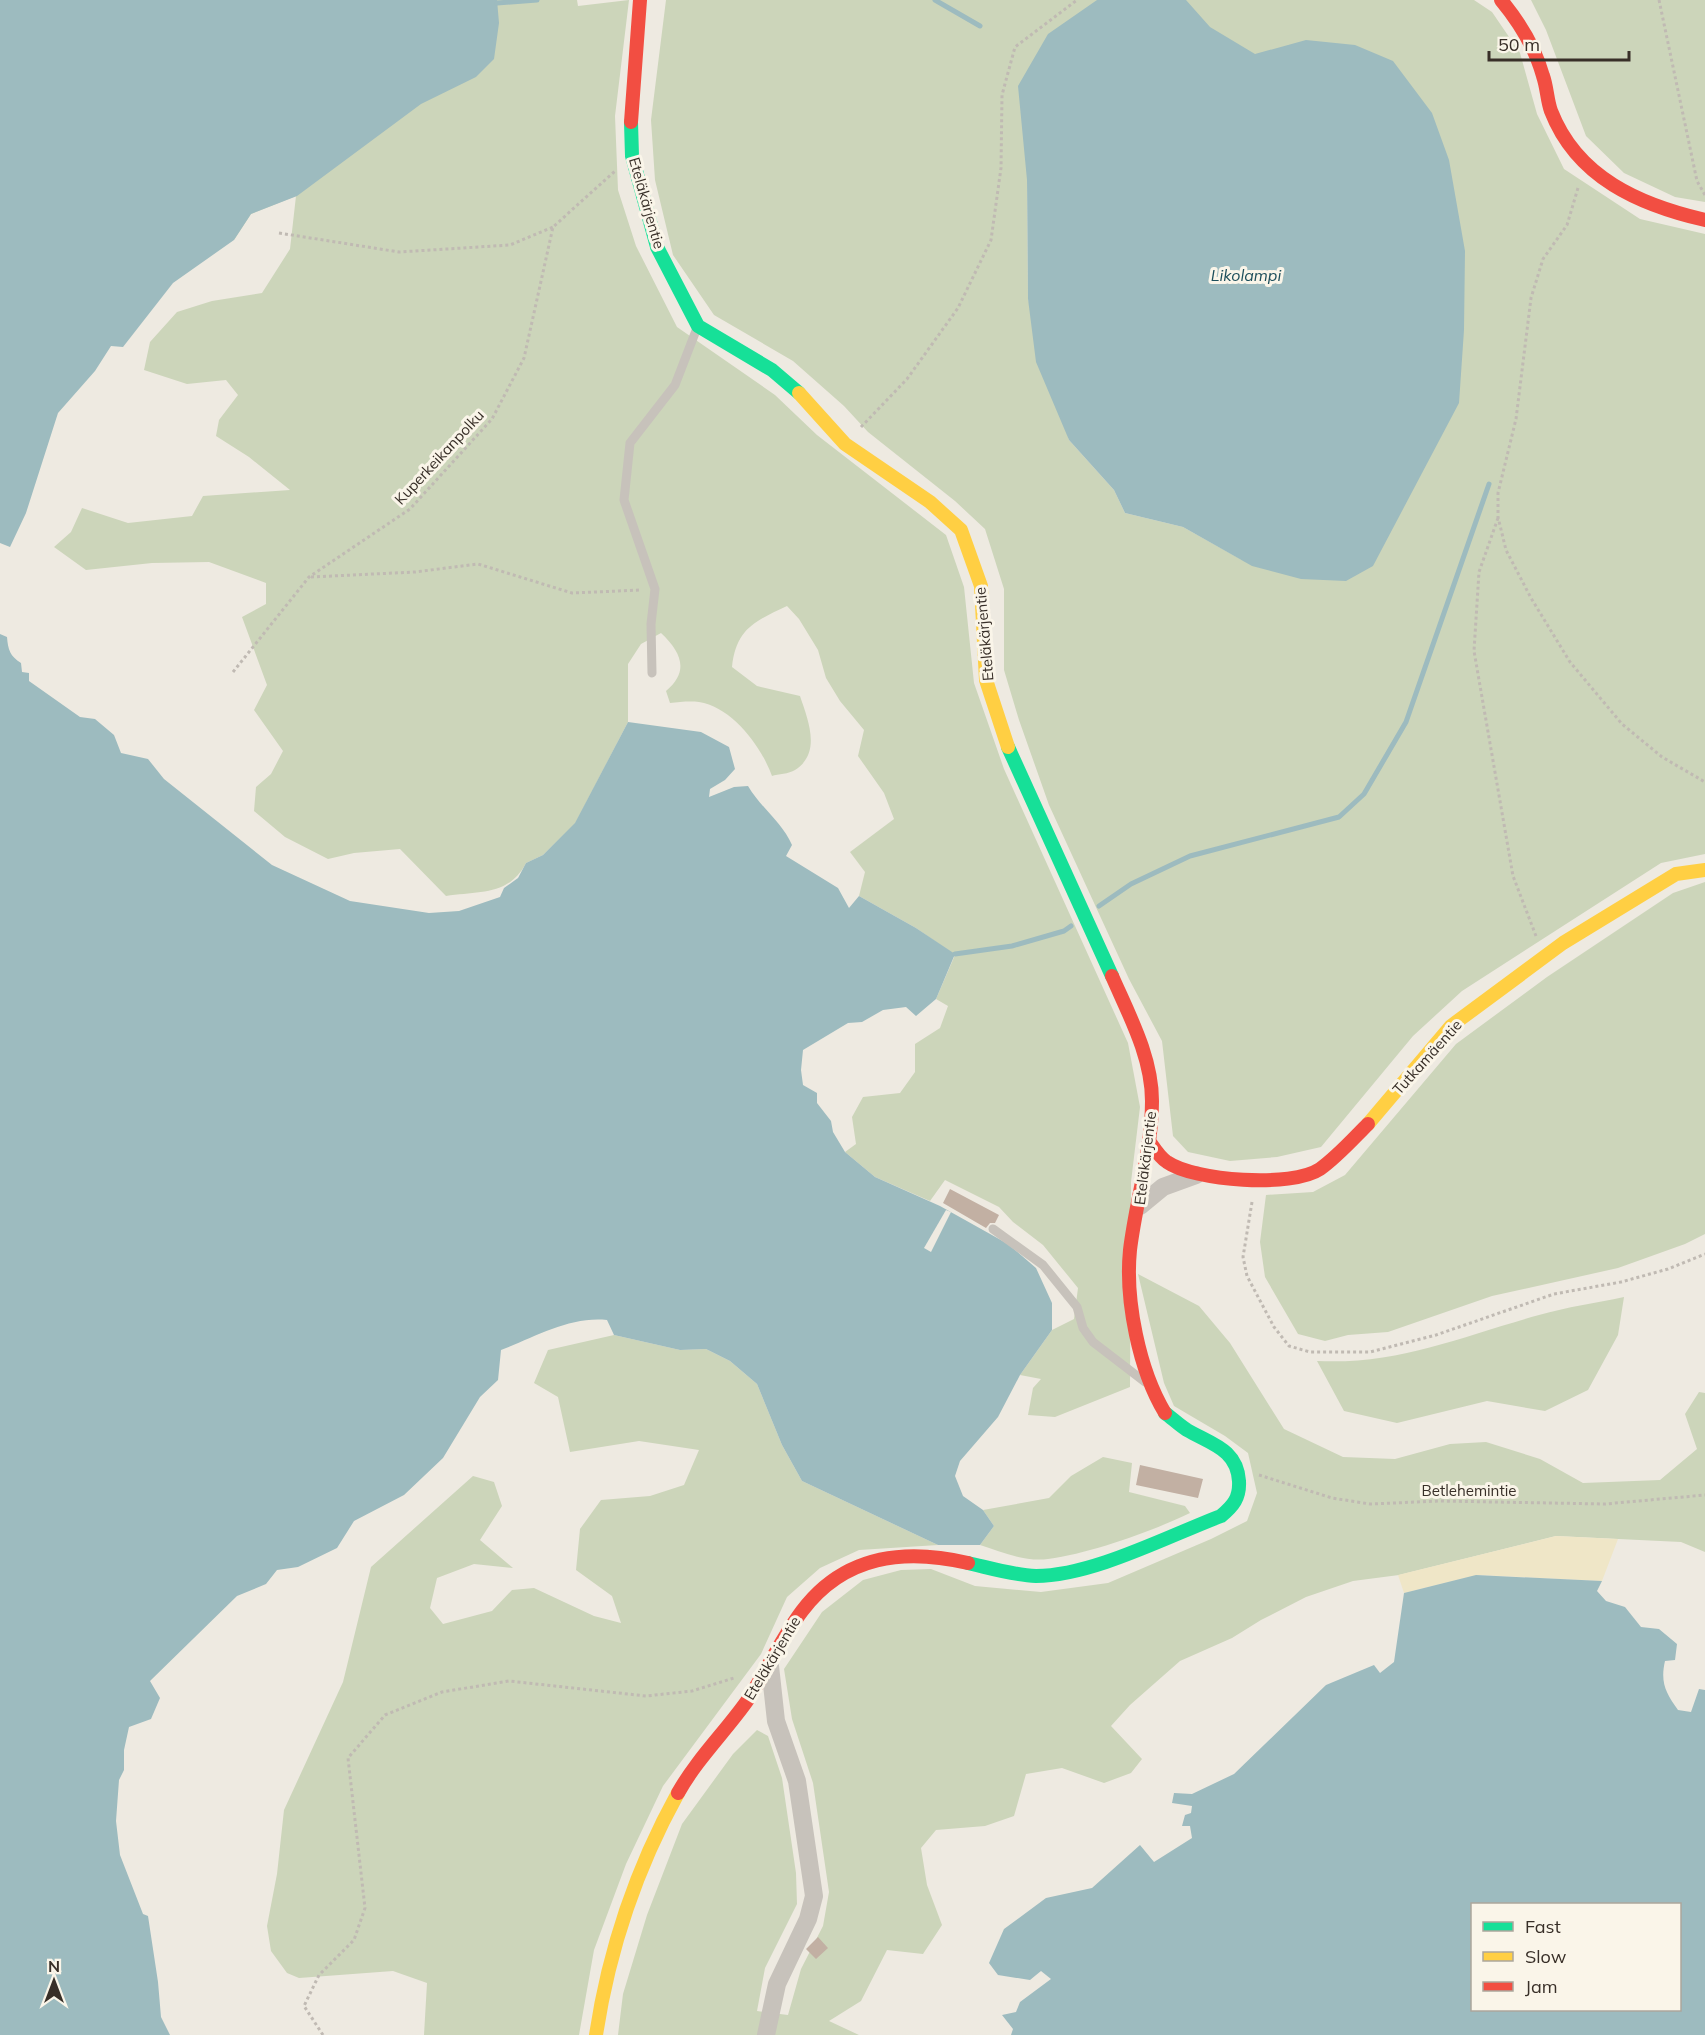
<svg xmlns="http://www.w3.org/2000/svg" width="1705" height="2035" viewBox="0 0 1705 2035" font-family="Mulish,sans-serif">
  <rect width="100%" height="100%" fill="#eeeae1"/>
  <path fill="#ccd5ba" fill-rule="evenodd" d="M309,0H577L578,6L629,0L615,116L618,190L636,246L677,327L775,395L817,435L946,535L964,587L974,683L1004,769L1128,1043L1140,1107L1131,1182L1130,1387L1055,1417L1028,1415L1033,1388L1041,1379L1020,1375L1052,1330L1074,1319L1078,1288L1043,1245L1013,1222L999,1207L945,1180L930,1201L875,1177L845,1152L856,1144L852,1117L863,1097L900,1093L915,1072V1044L940,1028L948,1006L936,999L955,955L916,928L859,896L865,872L850,852L894,819L884,793L858,756L864,730L840,701L826,678L818,650L799,619L787,606C755,621 736,629 732,667L757,686L800,696C808,720 822,753 795,770C789,774 778,774 772,776C761,746 732,707 699,702C690,701 679,702 670,703L666,691C690,671 681,652 661,633L641,644L628,664V722L575,824L543,855L526,863C509,896 479,891 446,896L400,849L354,853L328,859L285,837L254,811L256,787L271,774L283,751L254,710L267,685L242,617L266,604V583L209,562L152,563L86,570L54,547L71,532L82,508L128,523L192,516L203,496L290,490L249,457L216,436L219,420L238,395L226,380L187,384L144,370L150,342L177,312L212,301L262,293L290,249L296,196L251,214L234,240Z
    M666,0H1474L1492,12L1520,53L1537,114L1564,169L1640,219L1705,234V854L1661,863L1462,991L1413,1036L1321,1147L1277,1157L1230,1161L1188,1152L1173,1136L1162,1041L1129,979L1049,805L1019,720L1004,670V589L985,529L955,501L868,432L844,406L793,361L714,315L673,255L655,180L651,120ZM1027,180L1242,560L1183,527L1125,513L1114,490L1069,440L1028,299Z
    M1531,0H1705V202L1675,197L1624,173L1586,136L1546,30Z
    M1705,882V1234L1685,1244L1618,1268L1492,1296L1388,1332L1348,1335L1325,1341L1298,1334L1265,1277L1260,1242L1266,1195L1313,1192L1345,1175L1456,1044L1547,977L1673,893Z
    M1138,1274L1199,1306L1230,1343L1284,1429L1343,1457L1395,1459L1450,1444L1486,1442L1540,1459L1583,1483L1660,1480L1697,1449L1685,1414L1699,1392L1705,1393V1552L1681,1542L1556,1536L1399,1575L1353,1581L1306,1597L1261,1620L1232,1638L1180,1661L1130,1705L1111,1726L1142,1759L1131,1773L1104,1783L1062,1768L1026,1774L1014,1816L985,1826L936,1830L921,1848L927,1885L942,1925L923,1954L887,1950L861,2001L829,2021L859,2035H618L623,1994L647,1915L682,1824L733,1754L757,1730L768,1736L782,1778L796,1873L797,1904L765,1968L757,2011L788,2015L801,1969L823,1926L829,1892L813,1783L792,1719L784,1669L822,1612L863,1580L901,1570L931,1569L975,1586L1041,1592L1108,1583L1211,1539L1247,1521L1257,1493L1248,1453L1225,1436L1174,1406L1164,1383Z
    M1624,1297L1618,1335L1588,1390L1545,1411L1487,1401L1397,1423L1344,1411L1317,1361C1399,1365 1462,1336 1539,1315C1567,1307 1596,1303 1624,1297Z
    M614,1335L680,1350L706,1349L730,1361L757,1384L782,1445L802,1481L938,1545L859,1550L820,1568L787,1597L761,1654L663,1786L626,1864L594,1950L579,2035H424L427,1983L393,1971L299,1978L287,1973L271,1951L267,1926L277,1874L284,1810L343,1682L371,1567L473,1476L494,1482L502,1506L480,1540L513,1568L474,1564L437,1578L430,1608L443,1624L492,1611L512,1590L534,1588L594,1616L621,1623L612,1596L576,1570L580,1529L601,1500L650,1496L684,1485L699,1450L639,1441L570,1452L558,1397L534,1383L548,1350Z
    M1103,1457L1132,1463L1129,1492L1185,1506L1190,1513C1150,1532 1092,1553 1048,1559C1025,1562 1001,1552 980,1545L994,1526L983,1510L1049,1498L1071,1476Z"/>
  <path fill="#efe6c7" d="M1556,1536L1618,1539L1602,1581L1478,1575L1404,1593L1398,1575Z"/>
  <path fill="#9dbbbf" fill-rule="evenodd" d="M0,0H497L499,23L494,59L476,77L421,104L297,196L251,214L234,240L173,283L123,347L111,346L95,371L58,413L26,513L10,547L0,543Z
    M1097,0H1186L1210,27L1255,54L1306,40L1355,45L1393,61L1432,113L1449,160L1465,251L1464,330L1459,403L1373,566L1346,581L1301,579L1252,566L1183,527L1125,513L1114,490L1069,440L1036,362L1028,299L1027,180L1018,86L1048,34Z
    M0,634L7,637C8,650 10,656 21,663L22,672L29,673V681L80,717L95,719L114,735L121,753L148,759L164,779L272,865L350,901L429,913L459,911L500,897L504,888L518,878L526,863L543,855L575,823L628,722L701,732L729,747L735,769L725,780L710,789L709,797L734,787L748,786C761,808 782,822 792,845L786,856L838,888L849,908L859,896L916,928L955,954L936,999L916,1016L906,1007L883,1010L862,1022L848,1023L803,1050L801,1070L803,1085L817,1093V1103L831,1121L833,1132L845,1152L875,1177L940,1206L1008,1244L1036,1268L1052,1303V1330L1020,1375L998,1417L960,1461L955,1476L963,1496L983,1510L994,1526L980,1545H938L802,1481L782,1445L757,1384L730,1361L706,1349L680,1350L614,1335L607,1320C570,1316 535,1337 501,1350L498,1380L480,1397L443,1458L404,1495L354,1521L337,1548L298,1567L277,1570L266,1584L237,1596L150,1681L160,1698L151,1719L129,1727L124,1750V1770L119,1780L116,1821L120,1855L143,1914L148,1916L158,1982L161,2017L170,2035H0Z
    M1476,1575L1602,1581L1597,1591L1606,1601L1625,1607L1641,1627L1659,1629L1677,1644L1675,1660L1665,1661C1660,1683 1666,1693 1678,1710L1691,1712L1699,1689L1705,1690V2035H1011L1013,2029L1002,2015L1016,2012L1020,2002L1051,1979L1041,1971L1030,1980L998,1975L989,1963L1004,1929L1046,1898L1092,1888L1140,1845L1154,1862L1192,1838L1190,1826H1182L1185,1815L1191,1813L1192,1806L1172,1803L1174,1793L1192,1794L1234,1774L1326,1685L1374,1665L1380,1673L1394,1662L1404,1593ZM1472,1904H1680V2010H1472Z"/>
  <path fill="#eeeae1" d="M946,1210L951,1212L931,1252L924,1248Z"/>
  <g fill="none" stroke-linecap="round" stroke-linejoin="round">
    <path stroke="#9dbbbf" stroke-width="5" d="M935,0L980,26
      M497,3L537,0
      M1099,906L1131,884L1190,856L1339,817L1364,794L1406,722L1489,484
      M955,954L1012,946L1064,931L1071,926"/>
  </g>
  <path fill="#c2b0a3" d="M950,1189L999,1215L995,1223H990L986,1228L943,1203Z
    M1140,1465L1203,1479L1198,1498L1136,1485Z
    M818,1937L828,1948L816,1959L806,1949Z"/>
  <g fill="none" stroke-linecap="round" stroke-linejoin="round">
    <path stroke="#c0bab3" stroke-width="3" stroke-dasharray="3 3" stroke-linecap="butt" d="M1659,0L1697,181L1705,195
      M1578,188L1567,225L1543,259L1531,298L1516,419L1498,493V517L1506,550L1531,598L1570,662L1622,724L1662,757L1705,782
      M279,233L399,252L510,245L553,227
      M861,427L907,379L958,308L991,240L1001,168L1002,95L1015,47L1077,0
      M1498,518L1479,572L1474,651L1513,876L1536,936
      M311,577L415,572L478,564L572,593L641,590
      M233,672L309,577L410,509L492,419L524,358L553,227L615,171
      M1252,1202L1243,1257L1247,1276L1274,1327L1289,1346L1310,1352H1370L1436,1335L1554,1294L1621,1282L1668,1269L1705,1254
      M1259,1475L1332,1498L1370,1504L1440,1501L1605,1504L1705,1495
      M323,2035L304,2006L319,1975L354,1940L365,1908L348,1758L385,1715L442,1692L509,1681L646,1696L692,1691L734,1678"/>
    <path stroke="#c7c2bb" stroke-width="9" d="M652,673L651,624L655,589L624,500L630,443L675,385L697,328
      M993,1229L1043,1265L1077,1307L1083,1328L1093,1342L1145,1382"/>
    <path stroke="#c7c2bb" stroke-width="18" d="M1140,1206L1163,1187L1196,1175
      M766,2035L777,1984L808,1919L814,1896L797,1781L776,1721L770,1666"/>
    <path stroke="#16e098" stroke-width="14" d="M631,122L632,156L657,247L698,326L772,370L799,393
      M1008,747L1112,976
      M968,1563C990,1568 1013,1575 1036,1576C1092,1576 1168,1536 1221,1516C1233,1506 1240,1498 1239,1481C1237,1449 1211,1444 1187,1430C1179,1425 1172,1418 1165,1413"/>
    <path stroke="#ffcf43" stroke-width="14" d="M799,393L845,444L930,502L961,530L981,586L986,680L1008,747
      M1368,1124L1451,1026L1563,943L1676,874L1705,870
      M596,2035C609,1949 636,1869 678,1793"/>
    <path stroke="#f24e42" stroke-width="14" d="M1501,0C1520,23 1535,47 1543,76C1547,87 1547,100 1551,111C1577,178 1640,205 1705,220
      M631,122L640,0
      M1112,976C1129,1015 1152,1057 1152,1101C1152,1151 1136,1200 1130,1250C1125,1300 1139,1370 1165,1413
      M1149,1141C1154,1148 1160,1158 1167,1162C1194,1181 1292,1188 1320,1169C1337,1157 1353,1139 1368,1124
      M678,1793C697,1759 725,1732 747,1701C766,1672 781,1639 802,1611C844,1555 904,1548 968,1563"/>
  </g>
  <g text-anchor="middle" dominant-baseline="central" stroke-width="6" stroke-linejoin="round" paint-order="stroke">
    <g font-size="15" fill="#382f28" stroke="#faf5e9">
      <text transform="translate(647 203) rotate(74)">Eteläkärjentie</text>
      <text transform="translate(439 457) rotate(-47)">Kuperkeikanpolku</text>
      <text transform="translate(984 634) rotate(-95)">Eteläkärjentie</text>
      <text transform="translate(1427 1057) rotate(-48)">Tutkamäentie</text>
      <text transform="translate(1145 1158) rotate(-83)">Eteläkärjentie</text>
      <text x="1469" y="1490">Betlehemintie</text>
      <text transform="translate(772 1658) rotate(-59)">Eteläkärjentie</text>
    </g>
    <g font-size="16" font-style="italic" fill="#1c4e5b" stroke="#faf5e9">
      <text x="1246" y="275">Likolampi</text>
    </g>
  </g>
  <rect x="1471" y="1903" width="210" height="108" fill="#faf5e9" stroke="#aca69c" stroke-width="1.5"/>
  <rect x="1483" y="1922" width="30" height="9" fill="#16e098" stroke="#aca69c" stroke-width="1.5"/>
  <text x="1525" y="1933" font-size="18" fill="#382f28">Fast</text>
  <rect x="1483" y="1952" width="30" height="9" fill="#ffcf43" stroke="#aca69c" stroke-width="1.5"/>
  <text x="1525" y="1963" font-size="18" fill="#382f28">Slow</text>
  <rect x="1483" y="1982" width="30" height="9" fill="#f24e42" stroke="#aca69c" stroke-width="1.5"/>
  <text x="1525" y="1993" font-size="18" fill="#382f28">Jam</text>
  <g transform="translate(54 1981)" stroke="#faf5e9" stroke-width="4.5" paint-order="stroke">
  <path d="M0-4.5L10 22L0 15L-10 22Z" fill="#382f28"/>
  <text y="-9" font-size="16" font-weight="bold" text-anchor="middle" fill="#382f28">N</text>
  </g>
  <path d="M1489 51v9h140v-9" fill="none" stroke="#382f28" stroke-width="3"/>
  <text x="1498" y="51" font-size="18" fill="#382f28" stroke="#faf5e9" stroke-width="4.5" paint-order="stroke">50 m</text>
</svg>
